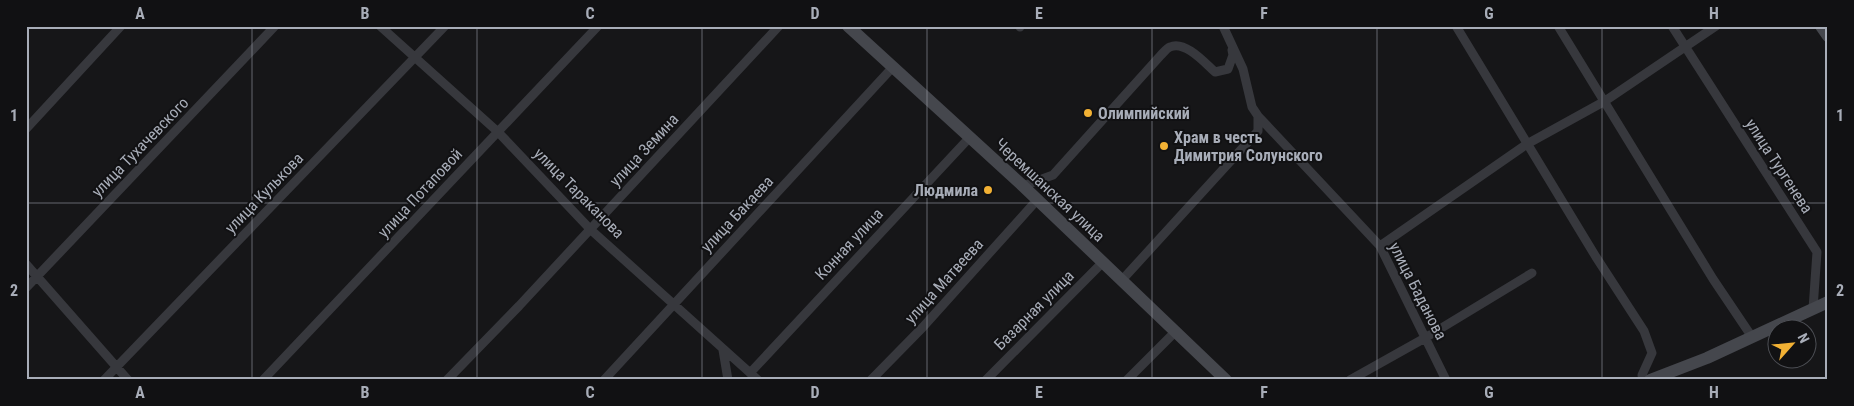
<svg xmlns="http://www.w3.org/2000/svg" width="1854" height="406" viewBox="0 0 1854 406" font-family="'Roboto Condensed',sans-serif">
  <rect width="100%" height="100%" fill="#161618"/>
  <g fill="none" stroke-linecap="round" stroke-linejoin="round">
    <path stroke="#37383d" stroke-width="9" d="M380,26L498,132L591,230L758,380
      M1223,26L1243,69L1252,107L1258,116L1380,246L1446,380
      M1456,26L1596,257L1644,331L1652,353L1642,375L1643,380
      M1558,26L1713,279L1752,337
      M1672,26L1817,252L1813,309
      M1020,27V26
      M26,129L121,26
      M1023,186L1053,175L1161,55C1164,52 1167,48 1170,47C1185,40 1205,63 1215,72L1228,69L1233,55L1232,50
      M1380,246L1527,144L1605,101L1716,26
      M26,264L128,380
      M1122,280L1258,131V116
      M26,288L275,26
      M723,350L728,380
      M750,373L970,137
      M104,380L445,26
      M263,380L598,26
      M447,380L519,306L779,26
      M604,380L892,68
      M871,380L923,327L1037,200
      M986,380L1103,262
      M1127,380L1176,331
      M1350,380L1425,338L1532,273"/>
    <path stroke="#45474d" stroke-width="12" d="M848,26L1023,186L1226,380
      M1821,26L1828,36
      M1650,380L1707,358L1828,302"/>
  </g>
  <path fill="none" stroke="#a8adb8" stroke-width="1" stroke-opacity="0.55" d="M252,26V380M477,26V380M702,26V380M927,26V380M1152,26V380M1377,26V380M1602,26V380M26,203H1828"/>
  <g fill="#f2b134" stroke="#111113" stroke-width="2">
    <circle cx="1088" cy="113" r="5"/>
    <circle cx="1164" cy="146" r="5"/>
    <circle cx="988" cy="190" r="5"/>
  </g>
  <g text-anchor="middle" dominant-baseline="central" stroke-width="4" stroke-linejoin="round" paint-order="stroke">
    <g font-size="16" font-weight="bold" fill="#a8adb8" stroke="#111113" text-anchor="start">
      <text x="1098" y="113">Олимпийский</text>
      <text x="1174" y="137">Храм в честь<tspan x="1174" dy="18">Димитрия Солунского</tspan></text>
      <text x="978" y="190" text-anchor="end">Людмила</text>
    </g>
    <g font-size="16" fill="#a8adb8" stroke="#111113">
      <text transform="translate(140 147) rotate(-46)">улица Тухачевского</text>
      <text transform="translate(644 150) rotate(-47)">улица Земина</text>
      <text transform="translate(1779 166) rotate(57)">улица Тургенева</text>
      <text transform="translate(1050 190) rotate(43)">Черемшанская улица</text>
      <text transform="translate(264 193) rotate(-46)">улица Кулькова</text>
      <text transform="translate(420 193) rotate(-47)">улица Потаповой</text>
      <text transform="translate(579 193) rotate(45)">улица Тараканова</text>
      <text transform="translate(737 214) rotate(-47)">улица Бакаева</text>
      <text transform="translate(849 244) rotate(-47)">Конная улица</text>
      <text transform="translate(944 281) rotate(-48)">улица Матвеева</text>
      <text transform="translate(1418 291) rotate(63)">улица Баданова</text>
      <text transform="translate(1034 310) rotate(-45)">Базарная улица</text>
    </g>
  </g>
  <rect width="1854" height="406" fill="none" stroke="#111113" stroke-width="55"/>
  <g transform="translate(1792 344) rotate(63)"><circle r="24" fill="#111113" stroke="#4d4f55"/>
  <path d="M0-4L9 19L0 12L-9 19Z" fill="#f2b134"/>
  <text y="-8" font-size="14" font-weight="bold" text-anchor="middle" fill="#a8adb8">N</text>
  </g>
  <rect x="28" y="28" width="1798" height="350" fill="none" stroke="#a8adb8" stroke-width="2"/>
  <g font-size="16" text-anchor="middle" font-weight="bold" fill="#a8adb8">
    <text x="140" y="19">A</text>
    <text x="365" y="19">B</text>
    <text x="590" y="19">C</text>
    <text x="815" y="19">D</text>
    <text x="1039" y="19">E</text>
    <text x="1264" y="19">F</text>
    <text x="1489" y="19">G</text>
    <text x="1714" y="19">H</text>
    <text x="14" y="121">1</text>
    <text x="1840" y="121">1</text>
    <text x="14" y="296">2</text>
    <text x="1840" y="296">2</text>
    <text x="140" y="398">A</text>
    <text x="365" y="398">B</text>
    <text x="590" y="398">C</text>
    <text x="815" y="398">D</text>
    <text x="1039" y="398">E</text>
    <text x="1264" y="398">F</text>
    <text x="1489" y="398">G</text>
    <text x="1714" y="398">H</text>
  </g>
</svg>
